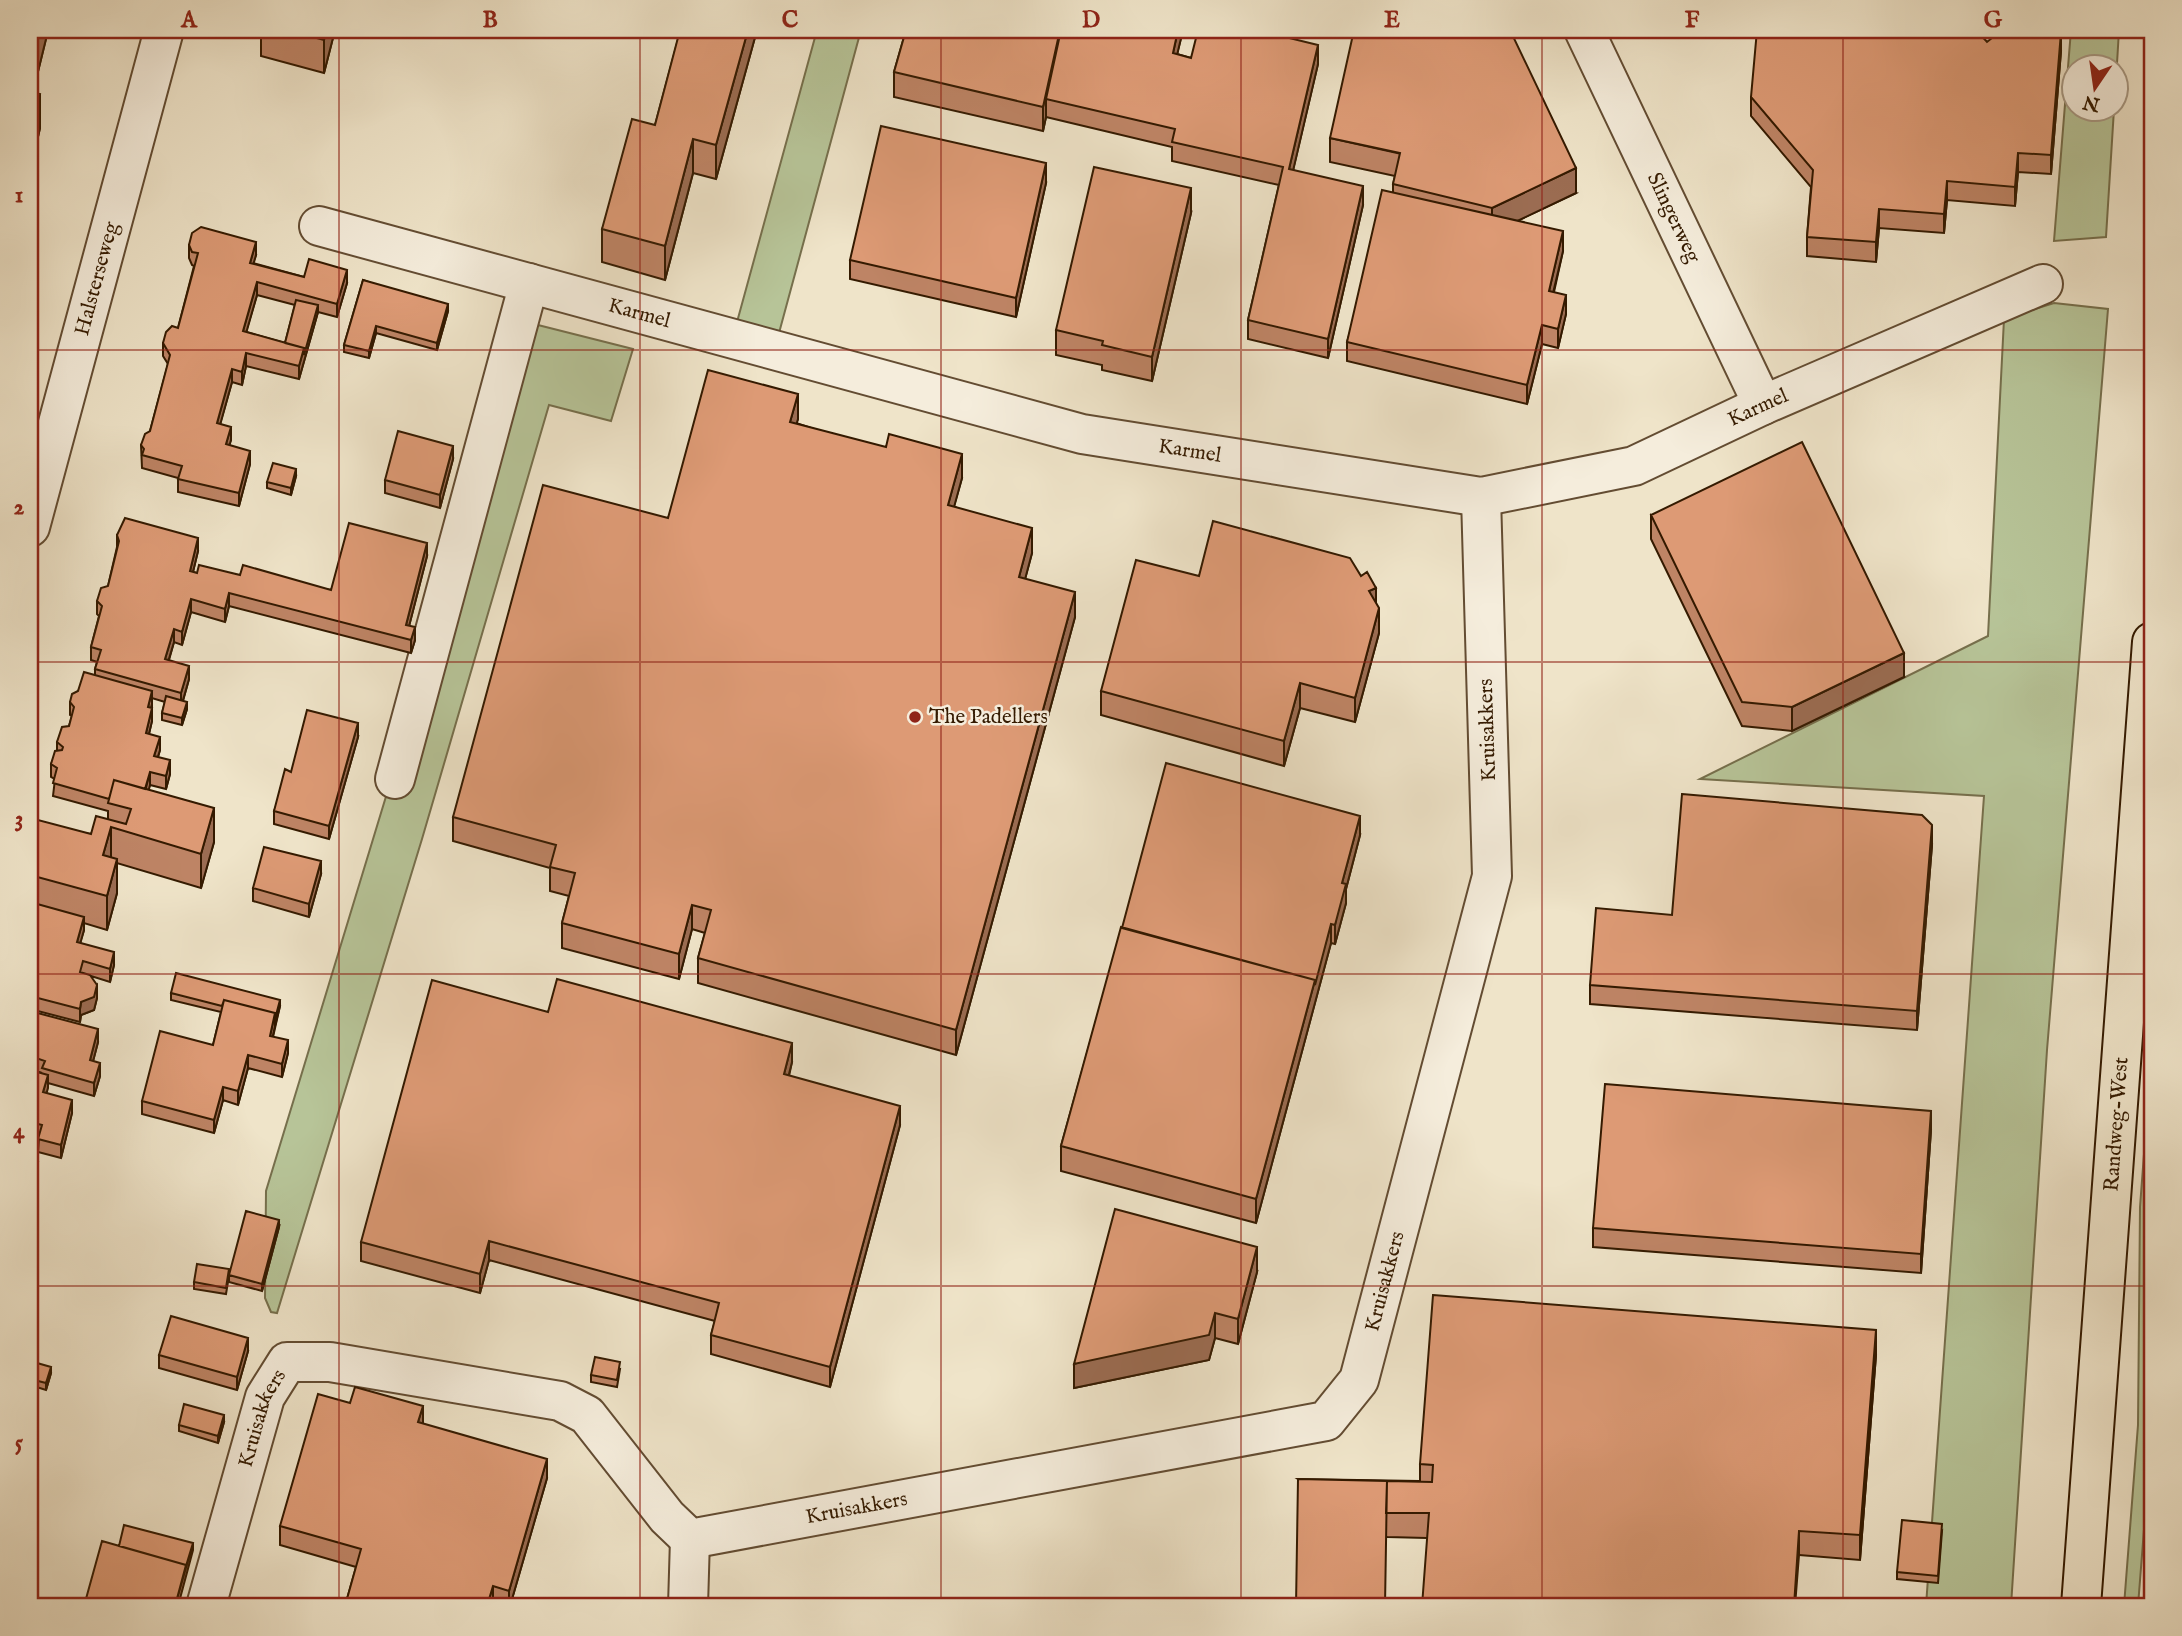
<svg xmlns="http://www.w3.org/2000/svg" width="2182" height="1636" viewBox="0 0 2182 1636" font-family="'IM FELL English',serif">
  <rect width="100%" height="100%" fill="#efe4c9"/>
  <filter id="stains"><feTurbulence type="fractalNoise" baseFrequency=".00286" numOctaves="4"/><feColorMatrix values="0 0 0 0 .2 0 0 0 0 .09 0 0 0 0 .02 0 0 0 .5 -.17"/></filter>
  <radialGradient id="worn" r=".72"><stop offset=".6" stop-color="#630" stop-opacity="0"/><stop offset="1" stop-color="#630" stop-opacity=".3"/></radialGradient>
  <path fill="#b7c498" stroke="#766f4c" stroke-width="2" d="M817,30H861L779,333L737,322Z
    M2071,30H2119L2116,80V66H2074V108L2114,109L2106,237L2054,241Z
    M2054,303L2108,309L2047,1050L2011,1606H1926L1984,796L1700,779L1988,636L2004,319Z
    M530,323L633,349L611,421L549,405L422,839L277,1313L271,1312L265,1298L266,1191Z
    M2152,1048V1427L2138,1606H2124L2138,1425L2140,1207Z"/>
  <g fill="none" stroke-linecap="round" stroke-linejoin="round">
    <g stroke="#634c32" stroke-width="42">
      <g id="street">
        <path id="s1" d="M1584,30L1763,405"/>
        <path id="s2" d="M319,226L1082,434L1481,497L1634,466L1763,405L2043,284"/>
        <path id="s3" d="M30,527L164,30"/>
        <path d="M395,779L529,283"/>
        <path id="s4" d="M206,1606L265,1397L287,1362H330L560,1401L587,1415L667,1517L690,1539L1326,1421L1359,1380L1492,876L1481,497"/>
        <path d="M688,1606L690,1539"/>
      </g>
    </g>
    <g stroke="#341a00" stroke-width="42">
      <g id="primary">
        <path id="s5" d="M2081,1606L2152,642"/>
      </g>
    </g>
    <use href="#street" stroke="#f5eddc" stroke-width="38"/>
    <use href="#primary" stroke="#efe4c9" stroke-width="38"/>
  </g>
  <path fill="#be8465" stroke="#341a00" stroke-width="2" fill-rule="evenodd" d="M30,30H46V39L33,92L40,128L31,168H30Z
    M261,30H335L324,73L261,56Z
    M673,30H757L716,179L693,173L665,280L602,262V229L655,125L680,32Z
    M906,30H1183L1177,54L1191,58L1285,37L1318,64L1293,170L1363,205L1328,358L1248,339V320L1279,185L1172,161V147L1046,117L1043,131L894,97V72Z
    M1990,30V34L1984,39L1987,42L2061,51L2051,174L2018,172L2015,206L1947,200L1944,233L1879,228L1876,262L1807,256V237L1811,187L1751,116V97Z
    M1330,138L1576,193L1517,221L1563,251L1554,292L1566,314L1558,348L1542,344L1527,404L1347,361V342L1393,192V184L1395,176L1330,162Z
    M1046,183L1016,317L850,279V260Z
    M1191,213L1152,381L1102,370V365L1056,355V330Z
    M189,245L256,255L253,263L304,277L347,283L337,317L318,312L299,379L246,366L242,385L232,382L220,424L231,440L229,445L250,464L239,506L178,492V478L142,468L141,445L150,431L168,364L163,356V343L178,328L194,266L192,265L189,258ZM257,295L295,305L285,343L246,332Z
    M363,280L448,311L437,350L376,333L369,358L344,352V345Z
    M798,419L796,423L962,478L954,506L1032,553L1025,579L1075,617L956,1055L698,983V958L705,933L692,929L679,979L562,948V923L569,896L550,891V868L453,841V817L668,518Z
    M453,459L440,508L385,493V480Z
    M296,476L291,495L267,488V482Z
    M1651,515L1904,677L1792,731L1742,726L1651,539Z
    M117,535L198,551L193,572L197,573L240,575L331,590L427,556L409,626L415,640L411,653L229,606L225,622L191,612L182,645L174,642L169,660L189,679L183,701L187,709L182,725L162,720V713L165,702L152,698V721L149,734L160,750L158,757L170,774L166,789L150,785L148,790L214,842L201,888L117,863V893L107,930L84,923V930L80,943L114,965L110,982L91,976L97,998L94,1010L81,1015L80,1022L30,1009V827L91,834L108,819V811L53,796L55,779L51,777V764L57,751V742L69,726L72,716L70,715V702L78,691L95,675V669L97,662L91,660V647L99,616L97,614V601L108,586L117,547Z
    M1199,576L1376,603L1379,633L1355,722L1300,708L1284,766L1101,715V691Z
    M358,737L329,839L274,824V811L291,772Z
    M1360,835L1346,889V903L1343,914L1335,944L1331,943L1256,1223L1061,1171V1146L1122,928Z
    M1932,845L1917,1030L1590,1004V985Z
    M321,874L309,917L253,901V888Z
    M171,993L280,1006L273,1037L288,1053L282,1077L248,1068L238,1105L223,1100L214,1133L142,1114V1101L213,1045L221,1012L171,1000Z
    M30,1011L98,1042L93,1061L100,1076L94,1096L48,1083L46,1093L72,1113L61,1158L38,1152L39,1137L34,1136L30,1070L42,1073L30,1069Z
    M548,1012L792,1062L789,1076L900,1125L830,1387L711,1354V1335L715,1321L489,1260L480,1293L361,1261V1242Z
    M1931,1130L1921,1273L1593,1247V1228Z
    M279,1227L262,1291L229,1282V1275Z
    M1257,1272L1238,1344L1215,1338L1209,1360L1074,1388Z
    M229,1276L226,1294L194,1289V1282Z
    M248,1351L237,1390L159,1368V1355Z
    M1876,1355L1860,1560L1799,1555L1427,1538L1387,1537L1298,1479L1420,1481V1464Z
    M30,1361L51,1373L46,1390L30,1385Z
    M620,1369L617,1387L591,1382V1375Z
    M224,1422L218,1443L179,1431V1425Z
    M423,1424L547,1478L510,1606H497L493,1605V1606H345L356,1567L280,1545V1526Z
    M1942,1531L1938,1583L1897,1579V1572Z"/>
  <path fill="#9b6c52" stroke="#341a00" stroke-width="2" d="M40,30H46V39L30,104V71Z
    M326,30H335L324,73V40Z
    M748,30H757L716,179V145Z
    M1060,30H1065L1046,99V117L1043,131V107Z
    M1178,30H1183L1173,72V53Z
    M1282,30H1286L1281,55V36Z
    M1974,30H1990V34L1974,47Z
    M2061,32V51L2051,174V155Z
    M1318,45V64L1289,188V169Z
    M40,94V128L31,168V135Z
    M693,139V173L665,280V246Z
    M2018,153V172L2015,206V187Z
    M1046,163V183L1016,317V298Z
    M1576,168V193L1492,233V208Z
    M1947,181V200L1944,233V214Z
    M1363,186V205L1328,358V339Z
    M1191,188V213L1152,381V357Z
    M1879,209V228L1876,262V242Z
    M1563,231V251L1549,310V291Z
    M256,242V255L250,276V263Z
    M347,270V283L337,317V304Z
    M257,282V295L243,344V331Z
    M1566,295V314L1558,348V329Z
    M448,304V311L437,350V343Z
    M318,305V312L299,379V366L304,348Z
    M1542,325V344L1527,404V385Z
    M376,326V333L369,358V351Z
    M246,353V366L242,385V372Z
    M232,369V382L217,436V423Z
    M798,394V419L790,446V422Z
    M231,427V440L226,457V444Z
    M453,446V459L440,508V495Z
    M250,451V464L239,506V493Z
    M962,454V478L948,529V505Z
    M296,469V476L291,495V488Z
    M1032,528V553L1019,602V577Z
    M198,538V551L190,584V571Z
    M427,543V556L406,638V625Z
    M1376,588V612L1369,591Z
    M1075,592V617L956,1055V1030Z
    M229,593V606L225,622V609Z
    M191,599V612L182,645V632Z
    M1379,608V633L1355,722V698Z
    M415,627V640L411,653V640Z
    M174,629V642L165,672V659Z
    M1904,653V677L1792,731V707Z
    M189,666V679L181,707V693Z
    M1300,683V708L1284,766V741Z
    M152,691V704L148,720V707Z
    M187,702V709L182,725V718Z
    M152,708V721L146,746V733Z
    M358,723V737L329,839V826Z
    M160,737V750L154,769V756Z
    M170,760V774L166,789V776Z
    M150,772V785L141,820V807Z
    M214,808V842L201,888V854Z
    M1360,816V835L1346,889V903L1335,944V925L1342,883Z
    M1932,825V845L1917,1030V1011Z
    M111,827V861L103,855Z
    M117,859V893L107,930V896Z
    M321,861V874L309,917V904Z
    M692,905V929L679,979V954Z
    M84,917V930L77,955V942Z
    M1331,924V943L1256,1223V1199L1315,980Z
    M114,952V965L110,982V969Z
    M97,985V998L94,1010L81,1015L80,1022V1009L81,1002Z
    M280,1000V1006L275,1026V1019Z
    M275,1013V1026L270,1049V1036Z
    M98,1029V1042L90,1073V1060Z
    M288,1040V1053L282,1077V1064Z
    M792,1043V1062L784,1094V1074Z
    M248,1055V1068L238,1105V1091Z
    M100,1063V1076L94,1096V1083Z
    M48,1075V1088L43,1105V1092Z
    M223,1087V1100L214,1133V1120Z
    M72,1100V1113L61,1158V1145Z
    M900,1106V1125L830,1387V1367Z
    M1931,1111V1130L1921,1273V1254Z
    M34,1123V1136L30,1153V1140Z
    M38,1162V1175L30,1207V1194Z
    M279,1220V1227L262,1291V1284Z
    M489,1241V1260L480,1293V1274Z
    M1257,1247V1272L1238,1344V1319Z
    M1215,1313V1338L1209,1360L1074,1388V1364Z
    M1876,1330V1355L1860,1560V1535Z
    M248,1338V1351L237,1390V1377Z
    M51,1367V1373L46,1390V1383Z
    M423,1406V1425L418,1422Z
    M224,1415V1422L218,1443V1436Z
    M547,1459V1478L510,1606H509V1591Z
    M1799,1531V1555L1795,1606H1794Z
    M193,1543V1550L178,1606H175Z
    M493,1586V1606H487Z"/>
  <path fill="#dd9a75" stroke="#341a00" stroke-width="2" d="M30,30H40L30,71Z
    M287,30H326L324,40Z
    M680,30H748L716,145L693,139L665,246L602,229L632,119L655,125Z
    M906,30H1060L1043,107L894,72Z
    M1061,30H1178L1173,53L1191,58L1198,30H1282L1281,36L1318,45L1289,169L1363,186L1328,339L1248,320L1283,167L1172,142L1175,129L1046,99Z
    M1354,30H1510L1576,168L1492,208L1393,184L1400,153L1330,138Z
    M1757,30H1976L1987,42L2002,30H2030L2061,32L2051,155L2018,153L2015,187L1947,181L1944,214L1879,209L1876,242L1807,237L1813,170L1751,97Z
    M30,92L40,94L31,135H30Z
    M881,126L1046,163L1016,298L850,260Z
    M1094,167L1191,188L1152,357L1102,345L1103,341L1056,330Z
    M1382,190L1563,231L1549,291L1566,295L1558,329L1542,325L1527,385L1347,342Z
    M201,227L256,242L250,263L304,277L309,259L347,270L337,304L257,282L243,331L304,348L299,366L246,353L242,372L232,369L217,423L231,427L226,444L250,451L239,493L178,479L182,466L142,455L144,449L141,445L145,434L150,431L170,355L163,343L166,332L172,326L178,328L198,253L192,252L189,245L192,233Z
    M363,280L448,304L437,343L376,326L369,351L344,345Z
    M296,300L318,305L304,355V348L285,343Z
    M708,370L798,394L790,422L886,447L889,434L962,454L948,505L1032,528L1019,577L1075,592L956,1030L698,958L711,910L692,905L679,954L562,923L575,873L550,867L556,845L453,817L543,485L668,518Z
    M398,431L453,446L440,495L385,480Z
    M1802,442L1904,653L1792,707L1742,702L1651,515Z
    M273,463L296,469L291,488L267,482Z
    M125,518L198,538L190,571L197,573L199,565L240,575L243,565L331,590L349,523L427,543L406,625L415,627L411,640L229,593L225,609L191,599L182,632L174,629L165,659L189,666L181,693L95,669L101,650L91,647L102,606L97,601L101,588L108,586L119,541L117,535Z
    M1213,521L1350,558L1361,576L1367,572L1376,588L1369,591L1379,608L1355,698L1300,683L1284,741L1101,691L1136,560L1199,576Z
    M84,672L152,691L148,707L152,708L146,733L160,737L154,756L170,760L166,776L150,772L145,789L114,780L109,799L53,783L57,768L51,764L55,751L62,750L63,747L57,742L62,727L69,726L74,707L70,702L72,694L78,691Z
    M166,696L187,702L182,718L162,713Z
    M307,710L358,723L329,826L274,811L285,769L291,772Z
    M1166,763L1360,816L1342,883L1346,884L1343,895L1335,925L1331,924L1315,985V980L1122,928Z
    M114,780L214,808L201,854L111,827L103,855L117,859L107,896L30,875V849L33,838L30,833V827L31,823L38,820L91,834L96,816L126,824L131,809L108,803Z
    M1682,794L1922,815L1932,825L1917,1011L1590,985L1596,908L1672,915Z
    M264,847L321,861L309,904L253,888Z
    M30,902L84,917L77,942L114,952L110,969L83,961L80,972L90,975L97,985L94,997L81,1002L80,1009L30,996Z
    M1121,927L1315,980L1256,1199L1061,1146Z
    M176,973L280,1000L275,1019V1013L224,1000L222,1006L171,993Z
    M557,979L792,1043L784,1074L900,1106L830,1367L711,1335L719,1303L489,1241L480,1274L361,1242L432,980L548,1012Z
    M224,1000L275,1013L270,1036L288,1040L282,1064L248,1055L238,1091L223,1087L214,1120L142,1101L160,1031L213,1045Z
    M30,1011L98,1029L90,1060L100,1063L94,1083L42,1068L45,1061L30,1056Z
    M30,1070L48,1075L43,1092L72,1100L61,1145L38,1139L42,1125L34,1123L30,1140Z
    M1605,1084L1931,1111L1921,1254L1593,1228Z
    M30,1160L38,1162L30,1194Z
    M1115,1209L1257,1247L1238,1319L1215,1313L1209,1335L1074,1364Z
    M246,1211L279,1220L262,1284L229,1275Z
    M197,1264L229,1269L226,1288L194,1282Z
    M1433,1295L1876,1330L1860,1535L1799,1531L1794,1606H1422L1429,1513H1386L1387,1481L1432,1482L1433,1465L1420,1464Z
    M171,1316L248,1338L237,1377L159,1355Z
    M595,1357L620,1362L617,1380L591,1375Z
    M30,1361L51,1367L46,1383L30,1379Z
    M355,1387L423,1406L418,1422L547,1459L509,1591L493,1586L487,1606H345L361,1549L280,1526L318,1394L350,1403Z
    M184,1404L224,1415L218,1436L179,1425Z
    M1298,1479L1387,1481L1385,1606H1296Z
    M1902,1520L1942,1524L1938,1576L1897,1572Z
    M124,1525L193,1543L186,1566V1565L119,1546Z
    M102,1541L186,1565L175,1606H84Z
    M1905,1603L1936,1606H1905Z
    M976,1605L1055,1606H976Z"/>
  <path fill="none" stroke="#8f2418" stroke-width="2" stroke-opacity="0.55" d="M339,30V1606M640,30V1606M941,30V1606M1241,30V1606M1542,30V1606M1843,30V1606M30,350H2152M30,662H2152M30,974H2152M30,1286H2152"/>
  <circle fill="#8f2418" stroke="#f5eddc" stroke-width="2.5" cx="915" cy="717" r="7"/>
  <g text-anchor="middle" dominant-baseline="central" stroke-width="5" stroke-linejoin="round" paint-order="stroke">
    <g font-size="21" fill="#341a00" stroke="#f5eddc">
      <text stroke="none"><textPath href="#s1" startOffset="208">Slingerweg</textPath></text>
      <text stroke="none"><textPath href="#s3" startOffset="257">Halsterseweg</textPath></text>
      <text stroke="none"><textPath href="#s2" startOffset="332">Karmel</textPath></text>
      <text stroke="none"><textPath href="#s2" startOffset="1488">Karmel</textPath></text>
      <text stroke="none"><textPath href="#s2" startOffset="900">Karmel</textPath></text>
      <text transform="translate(1488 730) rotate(-92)">Kruisakkers</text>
      <text stroke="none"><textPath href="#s5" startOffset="483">Randweg-West</textPath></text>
      <text stroke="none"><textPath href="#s4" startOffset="1528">Kruisakkers</textPath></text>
      <text stroke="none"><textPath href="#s4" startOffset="196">Kruisakkers</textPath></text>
      <text stroke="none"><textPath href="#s4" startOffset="896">Kruisakkers</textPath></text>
    </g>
    <g font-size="21" fill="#341a00" stroke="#f5eddc" text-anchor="start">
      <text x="929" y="717">The Padellers</text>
    </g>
  </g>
  <rect width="2182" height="1636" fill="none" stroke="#efe4c9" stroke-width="77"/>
  <g transform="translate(2095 88) rotate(193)"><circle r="33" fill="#f5eddc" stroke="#a89984" stroke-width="2"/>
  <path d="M0-5L12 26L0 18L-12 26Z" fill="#8f2418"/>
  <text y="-10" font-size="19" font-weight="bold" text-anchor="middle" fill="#341a00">N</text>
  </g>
  <rect x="38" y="38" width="2106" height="1560" fill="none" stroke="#8f2418" stroke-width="2.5"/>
  <g font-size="23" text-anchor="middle" font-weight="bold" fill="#8f2418">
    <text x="189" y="27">A</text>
    <text x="490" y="27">B</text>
    <text x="790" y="27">C</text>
    <text x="1091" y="27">D</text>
    <text x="1392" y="27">E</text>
    <text x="1692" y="27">F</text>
    <text x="1993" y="27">G</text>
    <text x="19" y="202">1</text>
    <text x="19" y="514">2</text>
    <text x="19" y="826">3</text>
    <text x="19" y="1138">4</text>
    <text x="19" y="1450">5</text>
  </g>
  <rect width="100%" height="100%" filter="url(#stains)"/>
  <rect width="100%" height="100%" fill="url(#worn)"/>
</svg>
